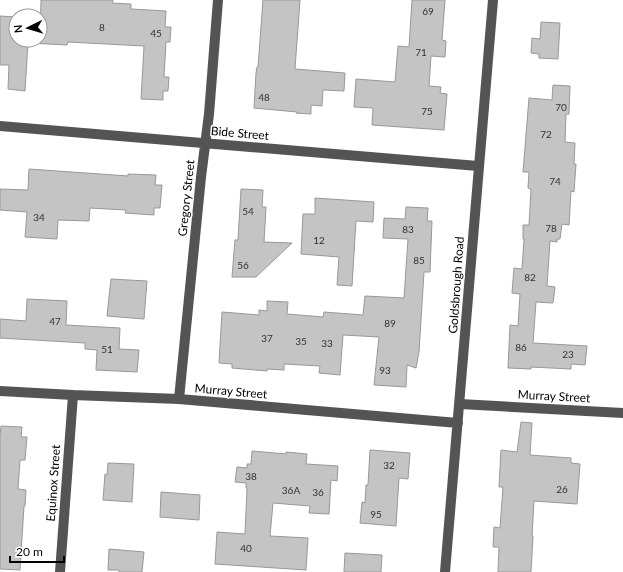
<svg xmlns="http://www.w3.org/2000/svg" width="623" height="572" viewBox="0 0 623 572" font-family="Lato,sans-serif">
  <rect width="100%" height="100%" fill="#fff"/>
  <path fill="#c4c4c4" stroke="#989898" d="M41,0H113L112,3L131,4V9L166,11L165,27H171L170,42H166L164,77H169L168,91H163V100L141,99L144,46L68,42L67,45L28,43L25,91L8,89L9,65H0V16L16,17V40H40Z
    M263,0H300L295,69L345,73L344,91L323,90L322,106L311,105V114L296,113L297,112L254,108L256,73L257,67H258Z
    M412,0H445L442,40L446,41L445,57L431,56L429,86L441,87L440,93L447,94L444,130L372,125L373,108L354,107L356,79L395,82L398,46L409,47Z
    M541,22L560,23L558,59L539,58V54L531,53L532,38L540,39Z
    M553,85L570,86L569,114H566L565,142L575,143L574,164H576L574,192L571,191L569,225L562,224L560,239H557V242L550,241L547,286L555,287L553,303L536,302L533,343L587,346L585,365L571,364V369L531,367V369L508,368L510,325L518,326L520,294L512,293L514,268L522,269L524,239H523V225H529L531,189L528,188L529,172H523L529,98L552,100Z
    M29,169L128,176V174L156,175L155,185H162L160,208H154V215L125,213L126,210L90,208L89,221L58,220L57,239L25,237L27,212L0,210V189L28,190Z
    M241,189L263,190L262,207H266L264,242L292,243L256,277H232L235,240H238Z
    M315,198L374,202L373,222L356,221L352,286L337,285L339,257L301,254L303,214H315Z
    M406,207L428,208L427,221H432L430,272H424L419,352L416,368L407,365L406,387L374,385L379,337L343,335L340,375L319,373L320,366L284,364V370L267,369V371L232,368V364L219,363L222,312L259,315V310L267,311V301L288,302L287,314L323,317L324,312L363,315L365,296L404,298L408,239L383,238L384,218L405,219Z
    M111,279L147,281L144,319L107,316Z
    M27,299L67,301L66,325L120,328L119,349L139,350L137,372L96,370L97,350L85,349V343L0,338V319L26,321Z
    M521,422L532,423L530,455L571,458V463L580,464L577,504L534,501L532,536H533L531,572H498L499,547H493L494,527L500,528L503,487H499L501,450L517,452Z
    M1,426L22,427L21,437H27L25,460H20L18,489L26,490L25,506H24L20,570L0,569V436Z
    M370,450L410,453L408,479L399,478L396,526L360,523L362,502L365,503L366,485H368Z
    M252,451L286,454V452L307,454L306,464L338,466L337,481L331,480L329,514L309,513L310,506L273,503L270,536L308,538L306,570L215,564L217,532L245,534L247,488H246V483L235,482L237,467L247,468V464H251Z
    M108,463L134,464L132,502L103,500L105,474L107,475Z
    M161,492L200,495L199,520L160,517Z
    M109,549L144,552L142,572H119V570H108Z
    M345,553L382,555L381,572H344Z"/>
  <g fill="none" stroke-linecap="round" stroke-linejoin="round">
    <path stroke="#545454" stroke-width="10" d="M0,126L478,166
      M0,391L73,395L179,399L458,423
      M179,399L201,177L209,114L218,0
      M460,404L623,413
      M60,572L73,395
      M445,572C462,381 476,191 493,0"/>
  </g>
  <g text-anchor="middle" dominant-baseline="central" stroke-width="3" stroke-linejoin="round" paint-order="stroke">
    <g font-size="10" fill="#313131">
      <text x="428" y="11">69</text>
      <text x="102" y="27">8</text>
      <text x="156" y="33">45</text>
      <text x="421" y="52">71</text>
      <text x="264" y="97">48</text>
      <text x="561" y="107">70</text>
      <text x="427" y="111">75</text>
      <text x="546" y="134">72</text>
      <text x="555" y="181">74</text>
      <text x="248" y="211">54</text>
      <text x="39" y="217">34</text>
      <text x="551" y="228">78</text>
      <text x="408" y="229">83</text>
      <text x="319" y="240">12</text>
      <text x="419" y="260">85</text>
      <text x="243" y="265">56</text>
      <text x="530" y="277">82</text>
      <text x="55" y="321">47</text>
      <text x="390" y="323">89</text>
      <text x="267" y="338">37</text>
      <text x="301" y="341">35</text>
      <text x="327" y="343">33</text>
      <text x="521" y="347">86</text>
      <text x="107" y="349">51</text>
      <text x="568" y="354">23</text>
      <text x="385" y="370">93</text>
      <text x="389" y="465">32</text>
      <text x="251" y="476">38</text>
      <text x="562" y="489">26</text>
      <text x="291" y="490">36A</text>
      <text x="318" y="492">36</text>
      <text x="376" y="514">95</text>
      <text x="246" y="548">40</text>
    </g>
    <g font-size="12" fill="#000" stroke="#fff">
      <text transform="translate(240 133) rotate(5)">Bide Street</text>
      <text transform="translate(186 198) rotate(-84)">Gregory Street</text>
      <text transform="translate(456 285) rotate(-86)">Goldsbrough Road</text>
      <text transform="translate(231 391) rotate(5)">Murray Street</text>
      <text transform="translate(554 396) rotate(3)">Murray Street</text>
      <text transform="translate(53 483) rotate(-86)">Equinox Street</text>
    </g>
  </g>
  <g transform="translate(28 28) rotate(265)"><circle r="19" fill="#ffffff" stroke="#999999"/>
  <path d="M0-3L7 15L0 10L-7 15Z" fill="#000000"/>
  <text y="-6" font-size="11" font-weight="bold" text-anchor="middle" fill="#000000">N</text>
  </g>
  <path d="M10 556v6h54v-6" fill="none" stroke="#000000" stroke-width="2"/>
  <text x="16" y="556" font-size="12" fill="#000000" stroke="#ffffff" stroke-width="3" paint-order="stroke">20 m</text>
</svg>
